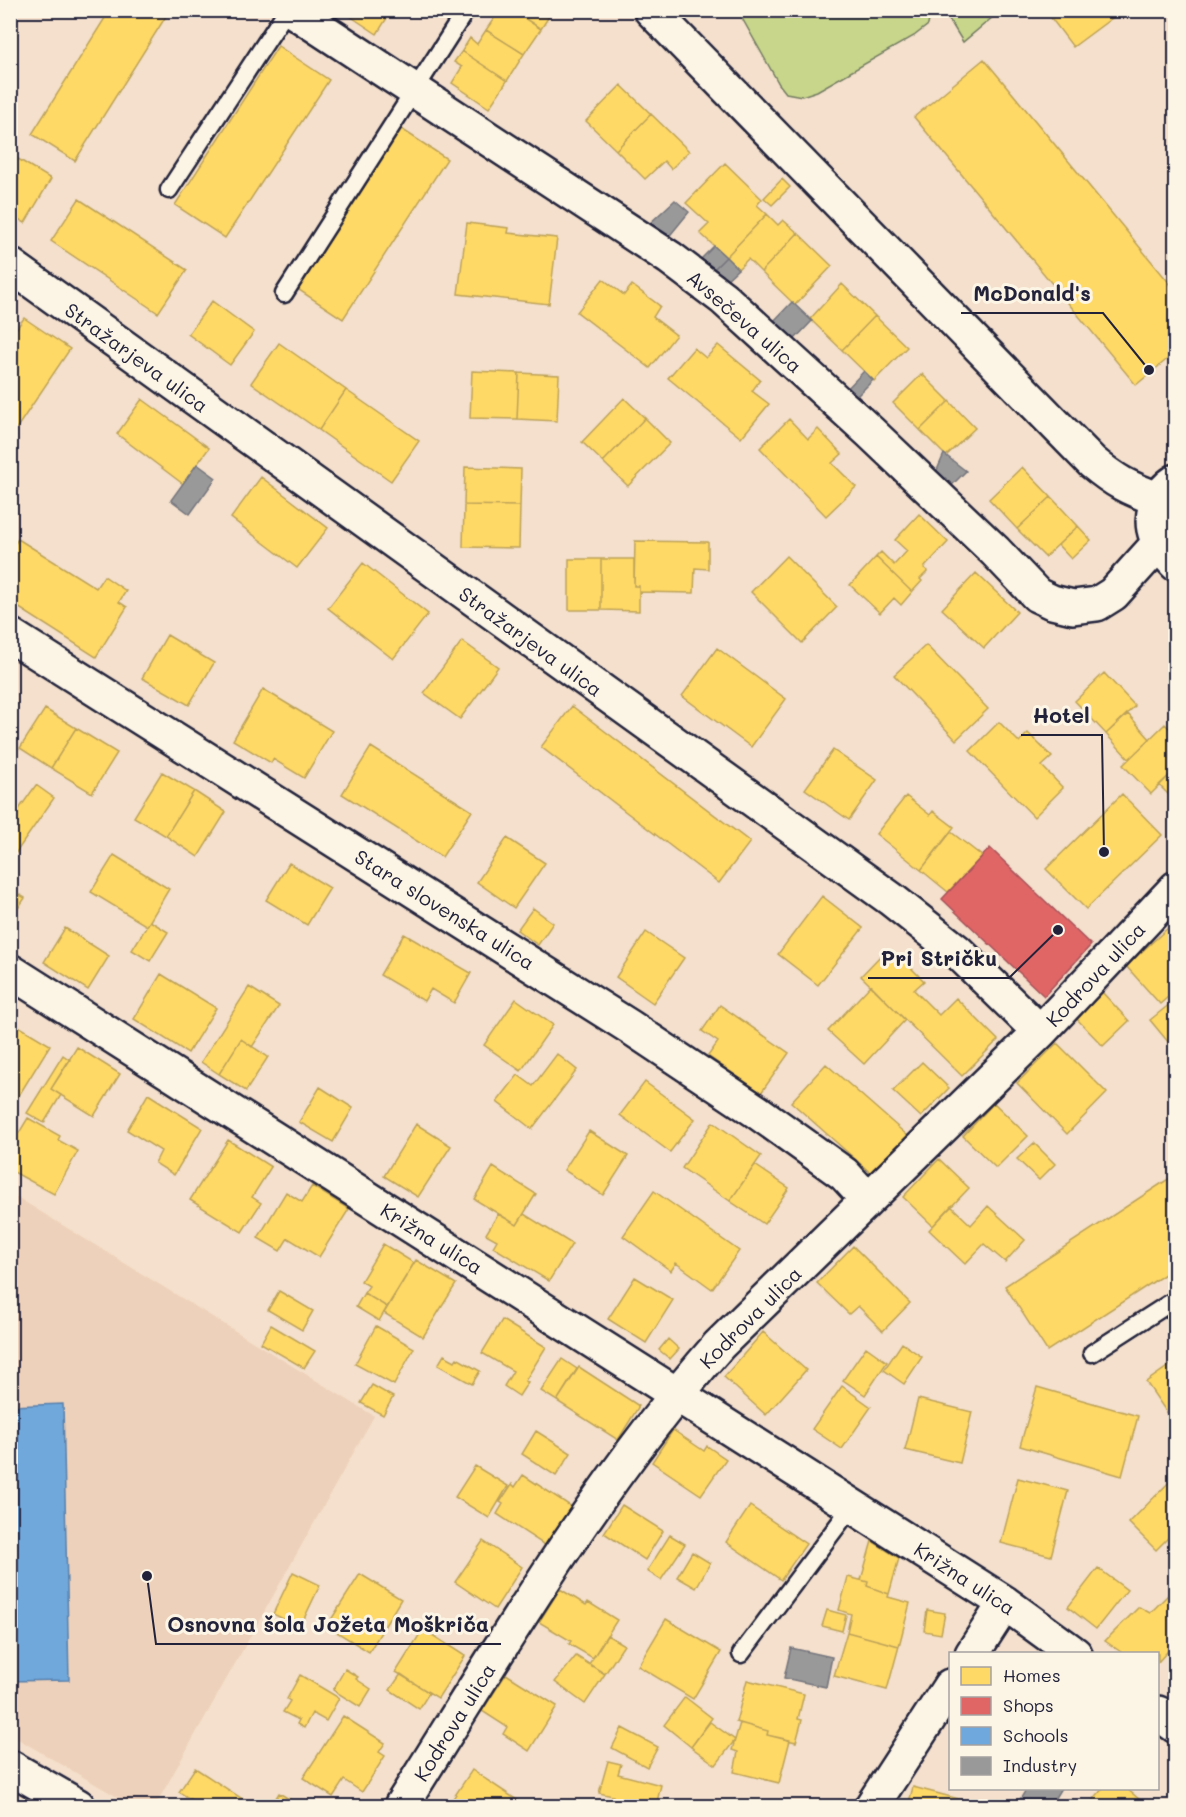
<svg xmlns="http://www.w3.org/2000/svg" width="1186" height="1817" viewBox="0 0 1186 1817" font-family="Mali,sans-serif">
  <rect width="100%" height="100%" fill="#f4e0cc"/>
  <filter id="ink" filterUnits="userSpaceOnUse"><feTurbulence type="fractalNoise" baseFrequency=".0167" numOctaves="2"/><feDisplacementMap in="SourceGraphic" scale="12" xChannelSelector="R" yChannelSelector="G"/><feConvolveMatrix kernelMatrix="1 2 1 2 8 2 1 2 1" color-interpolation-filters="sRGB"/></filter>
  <g filter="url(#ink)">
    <path fill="#eed1ba" d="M10,1193L374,1416L155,1806H133L11,1735Z"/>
    <path fill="#c7d68a" stroke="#747c62" stroke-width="1.5" d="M931,10L928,25L914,36L817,91L802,96L786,93L779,84L738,11Z
      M944,11H1000L963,42Z"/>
    <path fill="#ffd966" stroke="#bda259" stroke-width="1.5" d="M110,10H170L75,161L32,134Z
      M341,10H392L377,34Z
      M512,10L541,29L524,54L486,30L495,17L487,10Z
      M512,10H553L541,29Z
      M1045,10H1113L1116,15L1073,47Z
      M486,30L524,54L507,81L462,51L470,38L477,44Z
      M278,46L329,80L225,238L175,205Z
      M462,51L507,81L489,108L452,83L462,67L454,62Z
      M984,59L1176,291V352L1136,385L914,117Z
      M621,85L651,114L616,150L586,121Z
      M651,114L689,151L671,169L664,161L645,179L616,150Z
      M400,128L447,159L343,319L296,288Z
      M10,154L51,179L25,223L10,214Z
      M725,163L762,199L757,205L767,214L726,257L700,233L709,224L686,203Z
      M782,179L790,187L772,205L764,198Z
      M79,199L187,270L158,313L51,241Z
      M767,214L778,225L783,220L798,233L761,272L748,259L738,269L726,257Z
      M467,223L509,228L508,233L557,238L549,304L458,294Z
      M798,233L832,266L795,305L761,272Z
      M603,279L624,295L632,285L660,306L653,317L676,335L650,368L577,312Z
      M842,284L875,316L842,350L810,319Z
      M212,301L254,332L230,365L188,334Z
      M875,316L907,347L874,381L842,350Z
      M24,318L70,349L12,435L10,434V338Z
      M279,343L346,390L319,430L251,383Z
      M718,345L760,380L752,391L769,404L741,438L668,378L694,348L706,358Z
      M472,371L519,373L517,419L470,418Z
      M519,373L559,375L557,421L517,419Z
      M922,374L949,401L920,430L893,403Z
      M346,390L419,441L391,481L319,430Z
      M624,398L645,418L603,462L582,442Z
      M142,399L209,448L183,484L117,434Z
      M949,401L975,428L946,456L920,430Z
      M645,418L670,443L628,486L603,462Z
      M789,419L808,439L818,429L842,454L832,463L856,487L826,516L760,448Z
      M465,467L521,469L520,506L464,505Z
      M1022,467L1051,497L1017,529L989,499Z
      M261,477L328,528L297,568L231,518Z
      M1051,497L1078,526L1045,557L1017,529Z
      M464,505L520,506L519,548L463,547Z
      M919,514L948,542L924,568L928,571L920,579L922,581L912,592L876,557L881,552L894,565L907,551L895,540Z
      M1078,526L1091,540L1071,559L1058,545Z
      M18,539L96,588L104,576L126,591L119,602L127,607L96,657L10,602V551Z
      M635,541L708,542V569L695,568L694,593L639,592V586H634Z
      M786,556L837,607L802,643L751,592Z
      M876,557L912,592L901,605L894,598L880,613L850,585Z
      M569,559H601V610H569Z
      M601,559H634V586H639V611L601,610Z
      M363,563L428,614L393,659L328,608Z
      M976,573L1017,612L984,648L942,609Z
      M167,635L214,663L189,705L142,678Z
      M462,641L498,667L460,719L424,693Z
      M926,645L988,709L956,740L894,675Z
      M717,648L786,699L751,747L682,696Z
      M1104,673L1135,706L1106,734L1075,701Z
      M263,689L332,731L304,778L273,759L271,763L233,740Z
      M572,706L750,842L719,883L541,747Z
      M45,709L76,728L51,768L20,748Z
      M1128,714L1150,739L1129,759L1106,734Z
      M999,722L1019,742L1028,733L1052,757L1042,766L1063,788L1034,817L970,751Z
      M1165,724L1176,735V769L1151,794L1123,765Z
      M76,728L117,753L92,793L51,768Z
      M371,747L472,811L442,857L342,794Z
      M833,750L877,780L849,820L805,789Z
      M1176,769V802L1159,785Z
      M162,772L194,791L166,836L134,817Z
      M36,785L54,798L15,854L10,851V822Z
      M194,791L226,812L198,857L166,836Z
      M1122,794L1162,835L1086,909L1046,869Z
      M906,796L930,815L933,811L954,827L921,870L876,834Z
      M951,832L982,856L948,892L921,870Z
      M507,838L545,863L514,908L477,882Z
      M114,855L169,889L147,926L91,892Z
      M289,863L330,888L307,925L266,900Z
      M10,889L25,898L10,920Z
      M822,896L863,928L818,985L778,954Z
      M533,908L553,923L538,945L517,930Z
      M150,921L168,932L150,961L132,950Z
      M65,928L109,956L88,990L44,962Z
      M1168,928L1176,936V990L1160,1004L1126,966Z
      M646,932L684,958L653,1003L616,977Z
      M404,934L471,973L454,1003L431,989L424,1001L380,975Z
      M883,953L891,961L898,955L924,981L914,990L939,1015L956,998L998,1040L962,1076L861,976Z
      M161,974L216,1008L188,1053L134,1019Z
      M871,985L905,1020L864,1064L828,1031Z
      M249,987L279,1006L252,1047L241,1039L219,1074L201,1062Z
      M1101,991L1129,1021L1103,1046L1074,1016Z
      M516,999L553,1025L521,1071L484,1045Z
      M1176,999V1038L1169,1043L1150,1020Z
      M720,1005L789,1053L761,1093L708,1056L718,1042L702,1031Z
      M10,1021L50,1045L18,1097L10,1092Z
      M241,1039L268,1057L246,1091L219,1074Z
      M1057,1043L1107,1093L1067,1134L1017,1083Z
      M77,1047L120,1074L94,1116L51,1089Z
      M557,1054L577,1070L532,1129L497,1102L518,1075L533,1086Z
      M63,1055L70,1060L51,1089L61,1095L44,1123L27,1113Z
      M922,1062L949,1088L921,1117L893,1091Z
      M826,1064L908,1136L873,1175L791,1102Z
      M645,1082L695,1119L670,1152L620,1115Z
      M320,1087L353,1108L333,1142L299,1122Z
      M148,1094L202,1128L174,1175L155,1163L161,1151L127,1130Z
      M994,1103L1028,1136L996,1168L963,1136Z
      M28,1118L60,1136L58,1140L78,1151L54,1194L10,1170V1130L12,1128L19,1133Z
      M713,1122L761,1156L730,1201L682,1168Z
      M416,1124L451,1146L418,1197L384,1176Z
      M589,1131L628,1156L603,1195L564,1170Z
      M228,1140L271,1167L252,1197L261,1203L242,1232L190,1200Z
      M1034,1143L1055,1164L1039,1180L1017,1159Z
      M939,1159L969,1188L933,1226L903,1197Z
      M755,1165L789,1188L764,1224L730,1201Z
      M493,1167L536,1194L517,1225L474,1199Z
      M1176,1174V1267L1047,1351L1005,1286Z
      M312,1186L349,1209L319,1257L288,1238L280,1251L258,1238L286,1192L302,1202Z
      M654,1191L739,1251L712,1289L676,1263L671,1271L623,1236Z
      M951,1206L971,1225L988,1206L1025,1240L1005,1262L984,1244L965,1264L929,1230Z
      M498,1214L517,1225L524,1214L572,1244L549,1281L493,1247L497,1240L486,1234Z
      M383,1244L414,1263L387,1307L364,1293L369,1286L361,1281Z
      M853,1246L910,1303L883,1331L858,1306L849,1314L817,1283Z
      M416,1260L456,1284L423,1337L384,1313Z
      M635,1277L673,1300L646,1343L608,1319Z
      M279,1291L313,1311L302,1330L268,1310Z
      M364,1293L387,1307L379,1321L356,1307Z
      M502,1320L546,1347L525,1381L528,1382L519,1396L504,1386L513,1371L482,1353Z
      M271,1325L315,1351L304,1368L261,1343Z
      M376,1326L414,1348L394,1385L355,1364Z
      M763,1332L806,1370L766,1415L724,1377Z
      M668,1339L679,1349L670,1359L659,1350Z
      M902,1343L922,1357L904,1384L884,1370Z
      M866,1347L887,1362L865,1395L843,1380Z
      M444,1355L455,1361L457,1358L480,1371L472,1384L438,1365Z
      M562,1359L577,1369L557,1401L541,1391Z
      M1176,1361V1426L1146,1382Z
      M579,1367L639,1406L618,1440L557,1401Z
      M372,1385L393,1397L383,1415L361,1403Z
      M842,1386L871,1407L842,1449L812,1429Z
      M1037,1387L1138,1416L1122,1476L1020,1446Z
      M918,1399L972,1412L960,1463L905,1450Z
      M673,1430L704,1451L707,1446L726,1459L701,1495L652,1462Z
      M536,1431L571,1453L556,1476L522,1454Z
      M475,1466L508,1486L489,1518L455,1497Z
      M523,1475L572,1507L546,1546L497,1514L503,1504L500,1502L512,1484L515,1487Z
      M1176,1475V1530L1156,1550L1129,1523Z
      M1018,1478L1068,1491L1051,1556L1001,1543Z
      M622,1505L663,1531L645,1560L604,1533Z
      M750,1506L806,1544L781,1580L726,1542Z
      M670,1535L685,1544L661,1580L647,1571Z
      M483,1541L522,1567L495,1609L455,1582Z
      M872,1541L899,1558L889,1594L867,1586L868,1582L861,1580Z
      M692,1552L710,1563L696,1588L677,1577Z
      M1098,1568L1127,1590L1096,1629L1068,1607Z
      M293,1572L320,1585L300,1627L273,1614Z
      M360,1574L401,1599L369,1652L327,1626Z
      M848,1577L868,1582L867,1586L889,1594L888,1597L910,1603L899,1646L847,1632L851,1614L839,1610Z
      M1176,1587V1642L1158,1662V1654H1124L1105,1641L1139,1607L1150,1613Z
      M560,1589L586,1605L588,1602L617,1620L593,1658L569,1644L571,1641L539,1622Z
      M827,1610L846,1615L842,1631L822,1626Z
      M927,1610L945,1613L941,1634L924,1631Z
      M666,1619L721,1652L693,1699L638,1666Z
      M423,1629L465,1656L438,1698L396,1672Z
      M847,1632L899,1646L887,1690L834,1676Z
      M607,1635L624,1645L605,1674L589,1664Z
      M576,1656L605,1674L585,1704L555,1682Z
      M345,1669L358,1677L356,1679L371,1689L360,1707L333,1690Z
      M401,1674L429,1693L419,1709L390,1690Z
      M506,1674L557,1706L529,1751L503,1734L507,1727L482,1711Z
      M300,1675L339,1698L326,1721L312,1713L304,1728L297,1724L299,1720L283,1712L290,1701L287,1699Z
      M747,1680L804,1694L798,1719L802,1720L796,1742L767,1735L768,1731L736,1722Z
      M685,1697L712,1718L691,1747L664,1725Z
      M343,1716L385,1743L379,1752L385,1756L362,1792L344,1780L333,1797L303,1778Z
      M710,1722L735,1740L716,1765L691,1747Z
      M740,1723L768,1731L767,1735L790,1740L779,1783L734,1772L738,1752L732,1750Z
      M622,1728L658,1747L647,1767L612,1748Z
      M608,1761L621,1764L618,1774L661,1785L656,1806H610L613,1796L599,1793Z
      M195,1768L252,1805L251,1806H201L179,1792Z
      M472,1770L526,1806H448Z
      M913,1787L963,1800L962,1806H908Z
      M1103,1788H1126L1147,1806H1088Z
      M279,1793L301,1806H271Z"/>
    <path fill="#e06666" stroke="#a75259" stroke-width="1.5" d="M990,848L1091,945L1044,996L942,899Z"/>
    <path fill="#6fa8dc" stroke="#5880ac" stroke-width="1.5" d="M63,1404L69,1680L10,1681V1406Z"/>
    <path fill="#999" stroke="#75757d" stroke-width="1.5" d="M675,200L689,212L667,239L648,225Z
      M714,246L726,257L711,272L698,262Z
      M726,257L738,269L724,282L711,272Z
      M792,302L812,321L793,341L773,322Z
      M864,371L873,380L854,399L845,391Z
      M944,454L966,471L947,490L934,477Z
      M197,464L216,478L190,514L171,500Z
      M791,1648L832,1657L826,1687L784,1678Z
      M1027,1788H1061L1050,1806H1016Z"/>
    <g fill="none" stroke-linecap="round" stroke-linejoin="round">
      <g stroke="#22223b" stroke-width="21">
        <path id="service" d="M169,190L287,10
          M284,294L466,10
          M1092,1353L1176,1299
          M741,1654L853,1505"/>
      </g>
      <g stroke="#22223b" stroke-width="38">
        <path id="minor" d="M292,10L670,258L723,298L870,432L995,551L1037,595L1052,602L1073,607L1097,604L1113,594L1159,543
          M651,10L1092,462C1116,482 1128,488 1158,499
          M10,265L891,899L958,952L1040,1032
          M1176,481C1158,492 1148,516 1156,536C1159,547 1169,556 1176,564
          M10,635L630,1027L756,1111L844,1174L867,1199
          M10,971L1005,1603L1075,1654
          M972,1654L1005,1603
          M1158,1713L1176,1726
          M401,1806C500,1649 595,1485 719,1345L1040,1032L1176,888
          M872,1806L950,1686"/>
      </g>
      <g stroke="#22223b" stroke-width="38">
        <path id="tertiary" d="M10,1767L78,1806"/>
      </g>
      <use href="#service" stroke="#fcf5e5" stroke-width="16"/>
      <use href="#minor" stroke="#fcf5e5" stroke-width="33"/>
      <use href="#tertiary" stroke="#fcf5e5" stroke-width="33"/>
    </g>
  </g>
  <g text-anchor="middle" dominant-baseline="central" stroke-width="6" stroke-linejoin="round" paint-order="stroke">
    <g font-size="20" fill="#22223b" stroke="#fcf5e5">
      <text transform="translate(745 321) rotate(41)">Avsečeva ulica</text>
      <text transform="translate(137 357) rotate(36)">Stražarjeva ulica</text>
      <text transform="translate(531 641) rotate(36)">Stražarjeva ulica</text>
      <text transform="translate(445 909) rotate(32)">Stara slovenska ulica</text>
      <text transform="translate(1095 974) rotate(-47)">Kodrova ulica</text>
      <text transform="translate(432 1238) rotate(32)">Križna ulica</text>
      <text transform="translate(750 1317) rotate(-45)">Kodrova ulica</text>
      <text transform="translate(965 1578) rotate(33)">Križna ulica</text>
      <text transform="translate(454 1722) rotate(-58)">Kodrova ulica</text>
    </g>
  </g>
  <path fill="none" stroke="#22223b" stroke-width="2" d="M1149 370L1103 313H961M1104 852L1102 735H1021M1058 930L1009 978H868M147 1576L156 1644H501"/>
  <g fill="#22223b" stroke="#fcf5e5" stroke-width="2">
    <circle cx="1149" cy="370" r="6"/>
    <circle cx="1104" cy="852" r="6"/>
    <circle cx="1058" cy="930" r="6"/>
    <circle cx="147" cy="1576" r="6"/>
  </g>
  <g font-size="21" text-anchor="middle" font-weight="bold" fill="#22223b" stroke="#fcf5e5" stroke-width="6" stroke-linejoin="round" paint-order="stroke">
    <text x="1032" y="301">McDonald's</text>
    <text x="1061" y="723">Hotel</text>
    <text x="939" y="966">Pri Stričku</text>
    <text x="328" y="1632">Osnovna šola Jožeta Moškriča</text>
  </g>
  <rect width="1186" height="1817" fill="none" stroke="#fcf5e5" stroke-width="36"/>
  <rect x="18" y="18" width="1150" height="1781" fill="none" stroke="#22223b" stroke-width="2" filter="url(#ink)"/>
  <rect x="949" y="1652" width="210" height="138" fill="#fcf5e5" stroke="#a5a1a1" stroke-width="1.5"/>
  <rect x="961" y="1667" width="30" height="18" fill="#ffd966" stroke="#a5a1a1" stroke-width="1.5"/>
  <text x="1003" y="1682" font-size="18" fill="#22223b">Homes</text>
  <rect x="961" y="1697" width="30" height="18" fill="#e06666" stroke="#a5a1a1" stroke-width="1.5"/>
  <text x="1003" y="1712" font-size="18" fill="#22223b">Shops</text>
  <rect x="961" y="1727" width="30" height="18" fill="#6fa8dc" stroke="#a5a1a1" stroke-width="1.5"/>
  <text x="1003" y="1742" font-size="18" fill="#22223b">Schools</text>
  <rect x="961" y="1757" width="30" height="18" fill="#999999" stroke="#a5a1a1" stroke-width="1.5"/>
  <text x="1003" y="1772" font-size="18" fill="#22223b">Industry</text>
</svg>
